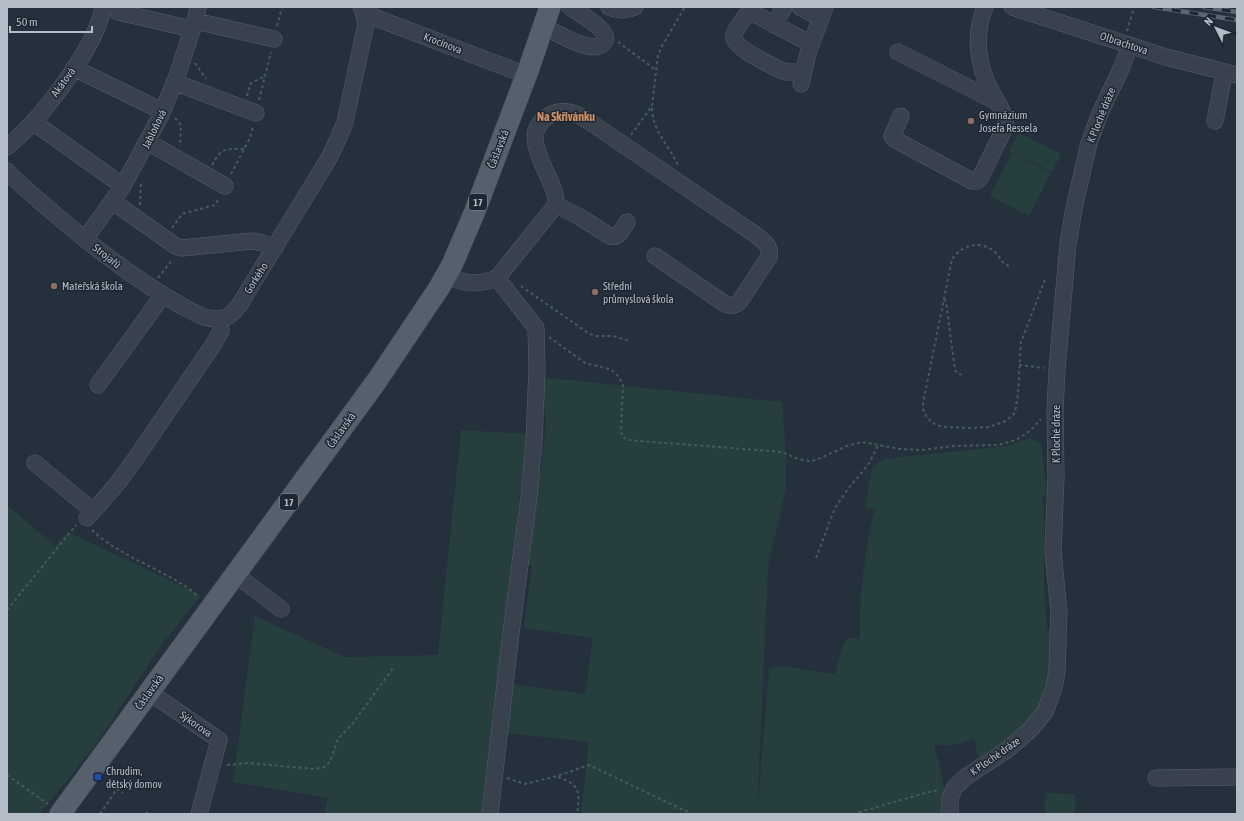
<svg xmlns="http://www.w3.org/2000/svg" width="1244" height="821" viewBox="0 0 1244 821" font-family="'Asap Condensed',sans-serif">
  <rect width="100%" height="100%" fill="#24303c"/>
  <path fill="#273e3e" d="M1019,133L1061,154L1052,172L1009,151Z
    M1012,153L1051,173L1029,216L990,196Z
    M541,377L782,402L786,454V488L768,568L757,814H581L589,742L506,733L512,684L585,694L593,638L524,628L532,566L526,564L536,476L541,471L546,422Z
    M461,430L527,434L482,814H324L328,798L233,782L255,616L345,657L438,655Z
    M1030,438L1041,443L1047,493L1042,500L1044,507V579L1047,630H1051L1055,657L1039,713L986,760C974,756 976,748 975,738C960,745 950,747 934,744L946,794L944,814H757L769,669L783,666L835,674L843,644L848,638L860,639C859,618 861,596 863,575C866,553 868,531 875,510L865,508L872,468L883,459L1006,446Z
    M7,505L55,546L68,532L201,595L163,643L97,743L40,814H7Z
    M1045,793L1075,794V814H1045Z"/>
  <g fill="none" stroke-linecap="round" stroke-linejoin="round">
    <g stroke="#565f6a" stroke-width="17">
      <path id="minor" d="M361,7L376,18L526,75
        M609,7C618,11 626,11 635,7
        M800,7L820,18
        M1012,7L1166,57L1237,75
        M118,12L192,29
        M195,21L274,39
        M774,25L784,7
        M544,27C558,33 572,43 587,46C593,47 600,48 604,42C613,31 578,13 570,7
        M898,52L997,102
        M74,68L162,111
        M803,72H787L780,70C770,64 737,50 734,38C733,33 737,28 740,24C744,18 746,13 753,13L811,44
        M174,82L256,113
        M801,84L808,53L825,7
        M901,116L893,134L892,136L894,139L972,181H977L980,178L1006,125C1005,113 997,102 991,91C977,65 974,34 985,7
        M1215,121L1224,73
        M33,122L123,186
        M148,142L225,186
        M7,147C40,120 96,49 103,7
        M7,171C22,187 40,201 57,216C96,249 137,281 182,306C193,312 206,320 219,319C228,319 235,311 240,304L329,158L339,137L345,122L366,24L362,7
        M112,201L177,247L182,248L252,241L263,243L275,248
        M556,205L578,216L610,236C619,239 623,228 627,222
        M85,239L123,186L160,117L176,79L195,21L198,7
        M447,276C463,284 480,285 497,278L536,328L537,369L534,441L529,496L511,633L490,814
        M497,278L556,205C559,179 512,136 550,115C564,107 578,114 590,122L756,235C764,241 771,246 769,257L740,301C735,306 732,306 725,304L655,256
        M98,385L163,295
        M35,463L93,511
        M87,518L117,484L138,455L213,345L221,331L220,319
        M236,575L281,609
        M149,692L219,740L199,814
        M1156,778L1237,777
        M950,814V798L955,787L967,776L1007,750L1030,730L1045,712L1054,688L1057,671L1059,612L1053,552L1056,476L1055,410L1057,369L1068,244L1074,208L1089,143L1100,113L1121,69L1130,46"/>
    </g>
    <g stroke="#444d58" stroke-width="22">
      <path id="major" d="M60,814L376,382L439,288L452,265L475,211L529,68L550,7"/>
    </g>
    <path stroke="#465b5c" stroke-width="2" stroke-dasharray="3 3" stroke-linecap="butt" d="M277,26L282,7
      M1127,31L1134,8
      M618,42L656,70
      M195,63L206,79
      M247,96L250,84L265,76
      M259,100L271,52
      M652,108C653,132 668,144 678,165
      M175,118L181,125L180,146
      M631,135L652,106L658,55L662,46L685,7
      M212,165C222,147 225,149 244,149
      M231,174L250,138L253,126
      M140,205L141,181
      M172,228L182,214L215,205L219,198
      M1009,266C1001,264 1000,256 994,251C979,240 962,245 952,259L923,403V409L927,418L936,425L944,427L970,428L989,427L1006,421L1013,415L1015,412L1018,394L1021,342L1046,277
      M158,278L173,259
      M521,286L588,333L595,336H613L630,341
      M944,299L946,302L955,370L958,374L964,375
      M549,337L585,363L609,369L614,372L619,377L623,385L621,431L622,436L627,440L782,452L798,459L809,461L816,460L847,446L862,442L900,449L921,450L954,446L998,445L1016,440L1031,430L1041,419
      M1019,365L1044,368
      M92,530C103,540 116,549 130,556C143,564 193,586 198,598
      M816,558L835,508L848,489L868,465L878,446
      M7,610L76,525
      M227,765L248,763L315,769L324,767L330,762L338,739L354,722L393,668
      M7,775L48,804
      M558,777C581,785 580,793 577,814
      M507,778L525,784L557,776L589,765L692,814
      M146,812L149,814
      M100,814L117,789L123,793
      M853,814L925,793L939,790"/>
    <use href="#minor" stroke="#38414d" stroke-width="16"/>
    <use href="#major" stroke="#56606c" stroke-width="21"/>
    <g stroke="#5a6673" stroke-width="4.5">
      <path id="rail" d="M1154,7L1237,20
        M1204,7L1237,12"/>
    </g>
    <use href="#rail" stroke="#1d2631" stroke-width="3" stroke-dasharray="9" stroke-linecap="butt"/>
  </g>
  <g fill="#8d6e63" stroke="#1d2631" stroke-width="1.5">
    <circle cx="971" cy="121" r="4"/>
    <circle cx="54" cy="286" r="4"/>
    <circle cx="595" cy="292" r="4"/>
  </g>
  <rect fill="#1a4fb4" stroke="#1d2631" stroke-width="1.5" x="94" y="773" width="8" height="8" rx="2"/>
  <g text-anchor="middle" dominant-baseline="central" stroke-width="3" stroke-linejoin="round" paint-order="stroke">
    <g fill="#1d2631" stroke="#878f9b" stroke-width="1">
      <rect x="469" y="194" width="18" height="16" rx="3"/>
      <rect x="280" y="494" width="18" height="16" rx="3"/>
    </g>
    <g font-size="10" font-weight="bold" fill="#b4bcc8">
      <text x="478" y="202">17</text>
      <text x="289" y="502">17</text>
    </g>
    <g font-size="11" fill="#b4bcc8" stroke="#1d2631">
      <text transform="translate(443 43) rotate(21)">Krocínova</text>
      <text transform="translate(1124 43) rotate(18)">Olbrachtova</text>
      <text transform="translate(63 82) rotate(-54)">Akátová</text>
      <text transform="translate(1101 115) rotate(-68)">K Ploché dráze</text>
      <text transform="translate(154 129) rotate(-64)">Jabloňová</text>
      <text transform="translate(498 149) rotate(-69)">Čáslavská</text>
      <text transform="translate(107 256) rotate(38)">Strojařů</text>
      <text transform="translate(256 278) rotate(-58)">Gorkého</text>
      <text transform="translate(341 430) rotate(-54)">Čáslavská</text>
      <text transform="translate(1056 434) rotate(-90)">K Ploché dráze</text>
      <text transform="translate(149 692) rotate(-54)">Čáslavská</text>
      <text transform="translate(196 724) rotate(35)">Sýkorova</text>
      <text transform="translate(995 756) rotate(-35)">K Ploché dráze</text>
    </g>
    <g font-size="11" fill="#b4bcc8" stroke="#1d2631" text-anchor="start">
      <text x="979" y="115">Gymnázium<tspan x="979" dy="13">Josefa Ressela</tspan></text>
      <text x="62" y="286">Mateřská škola</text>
      <text x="603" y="286">Střední<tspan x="603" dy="13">průmyslová škola</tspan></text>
      <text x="106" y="771">Chrudim,<tspan x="106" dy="13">dětský domov</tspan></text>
    </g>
    <g font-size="12" font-weight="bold" fill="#d19065" stroke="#1d2631">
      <text x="566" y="117">Na Skřivánku</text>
    </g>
  </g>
  <rect width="1244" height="821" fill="none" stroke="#b4bcc8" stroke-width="16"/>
  <g transform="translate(1216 28) rotate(312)" stroke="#1d2631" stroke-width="3" paint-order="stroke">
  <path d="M0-3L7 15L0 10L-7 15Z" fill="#b4bcc8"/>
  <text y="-6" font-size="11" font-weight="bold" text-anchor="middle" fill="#b4bcc8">N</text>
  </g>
  <path d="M10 26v6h82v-6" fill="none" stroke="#b4bcc8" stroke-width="2"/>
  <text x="16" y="26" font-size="12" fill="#b4bcc8" stroke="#1d2631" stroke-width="3" paint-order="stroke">50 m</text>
</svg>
